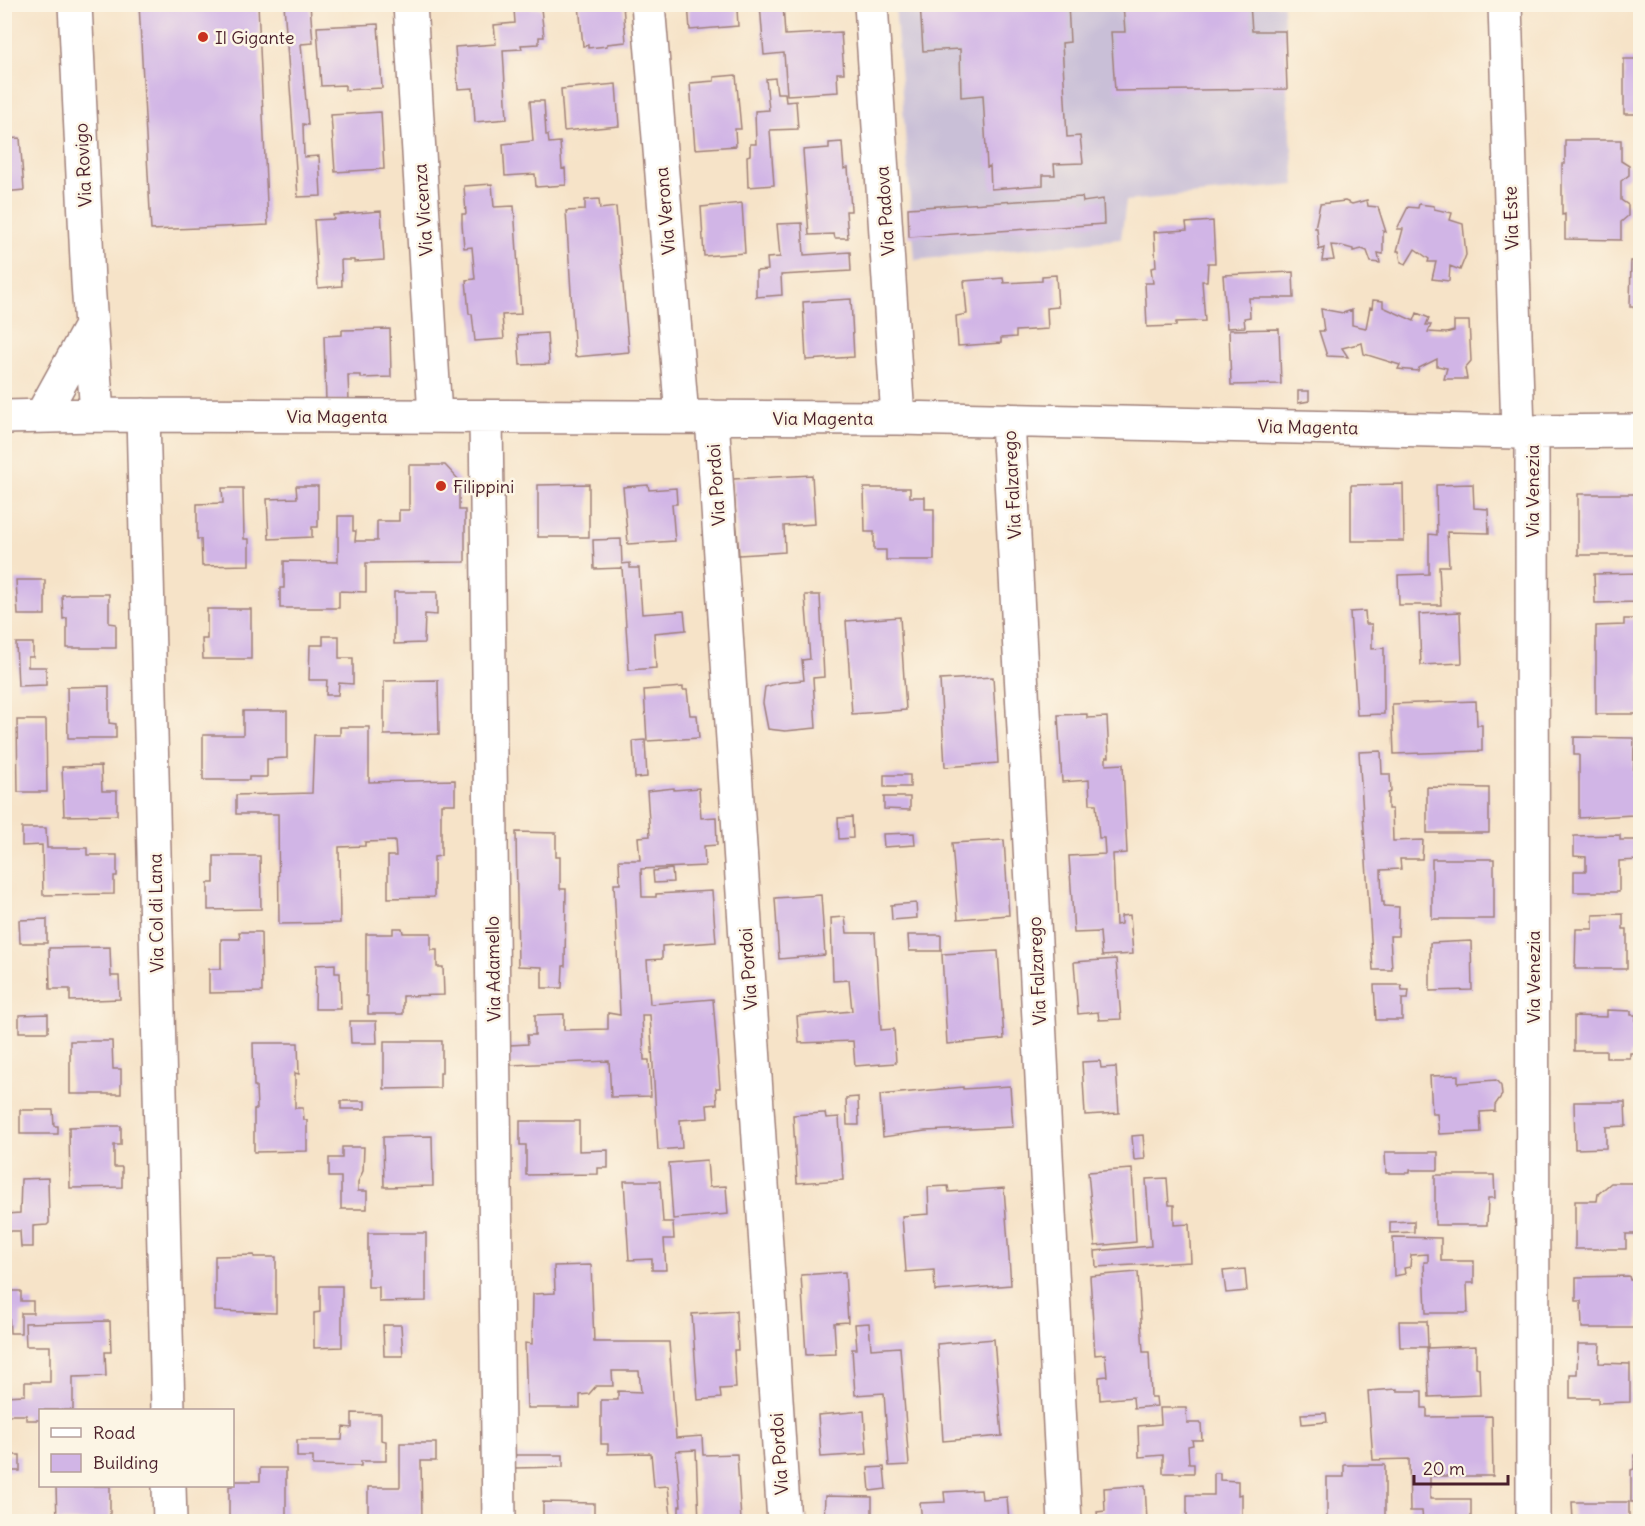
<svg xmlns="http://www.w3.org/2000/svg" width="1645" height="1526" viewBox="0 0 1645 1526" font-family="Delius,sans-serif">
  <rect width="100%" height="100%" fill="#fcf5e5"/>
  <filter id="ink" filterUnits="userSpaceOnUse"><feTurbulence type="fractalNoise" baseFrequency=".0167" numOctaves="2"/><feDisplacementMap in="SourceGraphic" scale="12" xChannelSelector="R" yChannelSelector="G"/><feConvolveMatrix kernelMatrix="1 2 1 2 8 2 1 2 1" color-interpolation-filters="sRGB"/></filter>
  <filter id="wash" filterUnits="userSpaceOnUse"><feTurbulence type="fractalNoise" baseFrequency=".008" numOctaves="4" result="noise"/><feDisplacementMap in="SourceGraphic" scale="24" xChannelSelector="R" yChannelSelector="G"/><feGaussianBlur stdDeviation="1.35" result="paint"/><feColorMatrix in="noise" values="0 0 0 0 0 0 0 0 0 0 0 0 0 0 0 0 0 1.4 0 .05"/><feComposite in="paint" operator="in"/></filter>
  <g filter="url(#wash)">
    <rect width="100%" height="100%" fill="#f6e3c8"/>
    <path fill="#c9bfd7" d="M895,5H1283L1287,89L1295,185L1126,201L1121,239L915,260Z"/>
    <g id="blocks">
      <path fill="#d1b5e6" d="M139,4H258L268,225L151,230Z
        M284,4H310L313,43L301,44L308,125L303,124L304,157L319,156L321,196L298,197Z
        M688,4H731V9H737L738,26L690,30Z
        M760,4H783L785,35L841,32L844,73H837L838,92L787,95L784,53L764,55Z
        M920,4H1068L1070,42L1062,43L1067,137L1080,136L1083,163L1054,164L1055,175H1043V185L991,189L990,166L987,167L983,95L961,97L960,49L923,51Z
        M1123,4H1250L1252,31H1285L1287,89L1115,91L1111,32H1125Z
        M579,5H623L626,42L607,44V46L588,48V45L583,46Z
        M541,8L544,37H539V44L521,45L522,49L503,50L507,119L475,122L473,88L458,89L455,47L496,44L494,25L515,23L514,9Z
        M378,24L382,88L345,90V85L321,86L317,27Z
        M1624,59H1640V114H1624Z
        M736,75L741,129H735L736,146L695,149L690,83L714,81V77Z
        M775,78L777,93H785L786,102L796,101L798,129L770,130L774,185L748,187L747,156L750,155V144H756L755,111L769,110L766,79Z
        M616,84L619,126L564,131L561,89Z
        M530,101H544L546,135H548L549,143L560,142L562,169L565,168L566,185L536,187L535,174L505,176L503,144L533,141Z
        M381,112L384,169L335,172L331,115Z
        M20,138L24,190L4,192V139Z
        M1565,140H1621V161L1629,166V175L1621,181V200L1628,205V216L1621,222V240L1565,239V214L1562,215V164H1565Z
        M842,142L844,169L848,168L851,209V211H846L848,238H835L834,234L809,235L803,150L829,148V143Z
        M492,184L494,207L514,206L521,314L502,315L504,339L475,341L472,314H469L466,280L475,279L472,247L464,248L462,224V214H466L464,186Z
        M1082,197L1083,202L1103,199L1104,224L909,237L908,208Z
        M599,199L600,209L616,207L629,352L575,357L566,211L585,210V200Z
        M1367,200L1368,206L1378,207L1386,232L1383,231V254L1378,253L1380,263L1371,262L1367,251L1362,249L1353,251V249L1342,246L1331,245L1334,260L1322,261L1324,248L1319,250L1317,228H1315L1320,204L1345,201L1352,204Z
        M742,203L745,253L704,256L701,207Z
        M1419,204L1434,206V209L1452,213L1450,220L1463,224L1466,255L1460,270L1450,266L1449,281L1432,279L1436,262H1428L1429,259L1415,249L1406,264L1401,262L1399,251H1397L1403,229H1397L1408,207L1418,208Z
        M381,211L384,260L354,262V260H341L342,286L318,288L314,220L334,219L333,215Z
        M1213,221L1215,263H1208L1207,281H1202L1205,321L1176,322V326L1147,327L1145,283H1153L1151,268L1156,267L1154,232L1187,230L1186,223Z
        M802,223L804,255L850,252L851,271L781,275L782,295L756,297V271L768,270L767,258L780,257L777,224Z
        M1631,261H1640V307H1630Z
        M1293,272L1294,298H1249L1250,317L1244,318L1245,327L1227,328L1223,275Z
        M1056,275L1058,307L1047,308L1048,329L1016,331V337L1001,338V343L958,346L956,316L967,314L964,281L1003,278L1004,283L1042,281V276Z
        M851,299L854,357L806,360L803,302Z
        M1373,300L1383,301V307L1414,321L1417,313L1429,318L1426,325H1431L1428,332L1446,333L1454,331V321H1469L1471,361L1465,368L1467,379H1444L1447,368L1437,366V359L1419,368L1418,371L1398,369L1400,365L1364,354L1362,343L1342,348L1348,357L1327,356L1319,331H1324L1321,309L1343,313L1352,310V325L1366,328L1370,307L1372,308Z
        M390,329L391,377L361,378V375H348L349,402H326L324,336L342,335V330Z
        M1279,329L1281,384L1231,385L1229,330Z
        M547,333L549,364L520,365L518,335Z
        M1298,391H1309V401L1298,403Z
        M409,465H445L459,480V510H465V562L366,563V592L339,591V608H280V588H284V561L338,562V516H353V531H356L355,541H377V521H399V510H409Z
        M812,475L815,524L784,526L785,552L739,555L733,479Z
        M589,484V537H538V485Z
        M1403,484L1404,541H1351V485Z
        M1473,484L1474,508L1488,509L1489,533L1447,532L1449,566H1439L1441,605H1399L1398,575L1429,574V534L1437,535L1436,485Z
        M648,485L649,490L676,488L677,504H672L675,541L628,544L623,487Z
        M296,486H318V527H312V537L269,539L267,499L297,498Z
        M222,488H243L244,539H249V565L202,566L201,539H197V504L223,503Z
        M864,488H910V497H925V509H934V560H886V550H874V532H865Z
        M1578,494H1636L1635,555H1578Z
        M621,539L622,564L630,563V568H639L642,614L684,611L686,630L654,633L656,668L629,670L622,568L594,569L593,540Z
        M1640,573V602L1595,603L1594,574Z
        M16,580H45V615H18Z
        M394,592H437V615L425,614L424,643L394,644Z
        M74,594H109V623L116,624V648H67V618L63,619L62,595Z
        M805,595H820L824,677L813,678L816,728L785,731L768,729L763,703L765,687L782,682L804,680L802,660L810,659Z
        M207,609H251V659H203L202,639H207Z
        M1365,611L1366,624H1372V649L1384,648V714L1357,715L1350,612Z
        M1460,612L1462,663L1421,665L1419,614Z
        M900,617L906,710L852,714L846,621Z
        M1624,619H1640V714H1596V626L1624,625Z
        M323,636H339V658H353V684L339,683L338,695H326L327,680H309L310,645H323Z
        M16,643H33V657H28V667H46V685L18,686Z
        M993,677L998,763L945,767L940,680Z
        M438,680L439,734L384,735V681Z
        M109,686V723L116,724V738H68L67,687Z
        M683,687V690H687L690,715H697L699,738L647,741L644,690Z
        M1476,701L1477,725H1482V751L1394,754L1392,704Z
        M243,711H287V758L267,759V777H249V780H203V735H243Z
        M1087,714V718L1107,717L1109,757H1106V765L1123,764L1127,853L1113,854L1116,925L1121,924V916L1130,915L1133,954L1102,956L1100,932L1074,933L1069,856L1105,854L1104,838H1099L1096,804H1090L1089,780L1062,782L1058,715Z
        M17,720H46L47,792H18Z
        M340,727H369V782L455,780V804H441V856L434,857V897L388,898V856H396L395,841L365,842V846L339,847L340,923L279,924L278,814H236V795L312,793L314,735H340Z
        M1574,737L1634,738L1633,815L1579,818V755H1574Z
        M645,740L647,777L635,778L633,741Z
        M1381,751L1382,774H1390L1391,792L1388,793V809H1392L1393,841L1423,840L1422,859H1400L1401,869L1381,870L1382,902H1384V906L1399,907L1398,936H1390L1392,970H1373L1359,752Z
        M101,766L102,791H117V815L64,816L62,767Z
        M884,775H910V787H884Z
        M1427,787L1489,788V833H1427Z
        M674,788V790L699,788L701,818L716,817L717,845L704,846L705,866L641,869L642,897H656V894L712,891L716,942L662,946V959L647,960L650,1004L713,999L720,1088H716L717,1104L707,1105L708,1118L680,1120L682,1148L658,1150L650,1015H642L644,1060H649L651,1096L611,1097L609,1061L510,1065V1045L528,1044L527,1035H535V1015L564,1014V1030L608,1029V1013L620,1015L614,884H620L619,860H640L638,837L650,836L647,791Z
        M884,797H910V810L884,809Z
        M852,817L853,838L839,839L838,818Z
        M22,828H46L47,848H87V855H117V876H114V894L43,895L42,845L22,846Z
        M516,832L556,833V857H560V889H566L565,966H563L562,988H542V967L518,966Z
        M914,833L915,845L884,847L883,834Z
        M1620,835V840H1640V860L1619,861V892H1574V871H1586V857L1574,856V836Z
        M1004,840L1009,915L958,919L952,843Z
        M214,856H260L261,909L208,910V883H214Z
        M1432,859H1494V919H1432Z
        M672,869L673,882L654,883L653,871Z
        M821,895L825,955L779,959L775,898Z
        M916,903L917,918L892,920L891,905Z
        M1623,914V929H1627V969H1575L1576,929H1593V915Z
        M845,917L847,933H875L881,1030L894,1029L896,1063L855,1066L853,1041L799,1043L797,1016L852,1011L849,980L833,981L831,918Z
        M47,919V943H20L19,920Z
        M393,928H402L403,933H431V950H437V967H443L444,995L403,996V1014H368V996H366V934H393Z
        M239,932H261L262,992L209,993V969H221V939H240Z
        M908,935H941V951H909Z
        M1471,941L1472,990L1430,991V943Z
        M110,947L111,976H119L120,999L70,1001V989H50L49,948Z
        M998,951L1004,1039L947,1044L942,954Z
        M1116,959L1121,1019L1099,1020L1098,1012L1078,1014L1074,962Z
        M335,964V973H340L341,1009H315L316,965Z
        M1374,985H1401L1402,990H1409L1408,999H1402V1020H1376Z
        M1607,1010L1631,1011V1015H1636L1635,1053H1630V1058H1606V1051H1574V1016L1607,1017Z
        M48,1014V1032H19V1015Z
        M350,1021H376L377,1043H351Z
        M70,1041H112L113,1069H121V1094H70Z
        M384,1041H442V1073H440V1088L384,1089Z
        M253,1043H298L299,1074L295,1073V1108H303L304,1120H307V1151L254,1152V1109H257L256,1086H254Z
        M1100,1061L1101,1068L1116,1067L1119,1113L1085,1115L1082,1062Z
        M1458,1075V1083L1496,1080L1501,1086L1502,1095L1495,1105V1111L1480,1112L1481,1132L1439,1134L1437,1114H1432L1430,1076Z
        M1010,1086L1013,1127L925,1131L883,1137L880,1095L963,1087V1089Z
        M858,1097L859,1125H847L846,1098Z
        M341,1101H365V1109H341Z
        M1574,1102H1625L1626,1126L1606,1127V1148L1575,1149Z
        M20,1110H53L54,1126H58V1134H20Z
        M823,1113H825L826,1118L839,1117L843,1180L797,1183L793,1115Z
        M520,1121H579V1151L608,1150V1168H598V1174L526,1175V1145H520Z
        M104,1126H121V1145H114V1167H122V1187L70,1188L69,1127Z
        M1143,1135L1145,1159L1134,1160L1132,1136Z
        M432,1136L433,1186L384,1187L383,1137Z
        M342,1147H364L363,1171L358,1182V1191H367V1209H341V1177H329V1158H342Z
        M1385,1152H1438V1170H1410V1173H1386Z
        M707,1160L709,1187L726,1186L728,1214L673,1219L669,1163Z
        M1132,1169L1136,1242L1095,1246L1088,1172Z
        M1435,1175H1494L1495,1198H1488L1487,1225H1435Z
        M48,1178L49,1223L47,1225L33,1226V1247H21L20,1231H7L6,1214L20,1213L21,1179Z
        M1167,1178L1169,1205H1174V1225L1189,1224L1191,1262L1096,1267L1095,1251L1151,1246L1146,1179Z
        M624,1181H660L663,1222H673L674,1239H664L666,1270H652V1259L629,1260Z
        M1611,1183H1640V1234H1626V1249H1575V1201H1597L1598,1194Z
        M948,1186L949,1192L1004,1188L1011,1285L935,1291L934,1270L906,1272L902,1216L929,1214L928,1187Z
        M1414,1221V1232L1390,1233V1222Z
        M368,1233H426V1301L379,1302V1287H368Z
        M1393,1237L1441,1238V1261H1474V1283H1467L1468,1313H1426L1424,1262H1428V1254L1411,1255L1410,1267L1404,1268L1405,1274L1394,1276Z
        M254,1255V1257H276V1313L215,1311V1256Z
        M591,1265L594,1342H669L676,1438L702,1436L703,1455L737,1454L741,1521H699L696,1450L676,1451L681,1506H679V1517H671L668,1486L654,1487L651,1453L608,1454V1444H601V1400H618V1391L641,1392L639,1371H612L613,1386H596L589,1394L580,1395V1408H527L525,1343L532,1344L533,1294L555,1293L554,1266Z
        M1245,1269L1247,1291L1226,1293L1223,1271Z
        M845,1272L848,1322L834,1323L836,1354L806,1355L801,1275Z
        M1138,1272L1143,1352H1149L1151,1397H1156L1157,1406L1134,1408L1133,1397L1100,1400L1099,1377L1107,1376L1105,1354L1095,1355L1090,1276Z
        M1629,1276L1630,1280H1637L1638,1328H1582L1581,1301H1576V1277Z
        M320,1286H342V1347L314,1348V1313L320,1312Z
        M4,1291H21V1301H33V1313H21V1333H10L9,1312H4Z
        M736,1311L738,1350H734L736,1388L720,1389L721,1398L698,1400L692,1314Z
        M110,1321L111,1352H105L106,1376L73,1377V1410H40V1420H26V1415H4V1396L25,1395V1382H50V1346H26L25,1323Z
        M1399,1321H1427L1428,1347H1400Z
        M869,1323L871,1349L900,1347L909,1465L889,1466L884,1393L855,1395L852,1349H857L855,1324Z
        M383,1325H401L403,1356H384Z
        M994,1339L1002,1436L943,1441L937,1344Z
        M1578,1344H1600L1599,1363L1630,1364V1402L1598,1403V1398H1570V1374H1577Z
        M1476,1346V1367L1479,1368L1480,1395L1429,1397L1427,1348Z
        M1397,1389V1391H1422V1408H1427V1417L1492,1416L1493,1476H1430V1499H1471V1521H1423L1422,1511H1410L1409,1459L1373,1460L1368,1391Z
        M1160,1408H1186L1187,1423H1201L1202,1440H1192L1193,1445L1188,1446L1189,1464H1194V1473H1163V1455L1139,1457L1138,1426L1161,1424Z
        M864,1411L867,1454L821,1457L818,1415Z
        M352,1413L381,1414V1440L386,1441V1461H361V1466L313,1465V1457H297V1440H342L343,1427L352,1428Z
        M1326,1413L1327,1422L1302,1424L1301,1414Z
        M400,1443H436V1461H421L422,1521H368V1487H400Z
        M4,1455H20V1471H4Z
        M515,1455H563V1467L515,1468Z
        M1634,1455H1640V1502H1631V1470L1634,1469Z
        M1344,1465H1385V1521H1327V1477H1344Z
        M884,1467L886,1489L870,1491L868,1468Z
        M260,1468H286V1521H229V1486H232V1481H260Z
        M1214,1473H1220V1480L1238,1481V1495L1242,1494V1521H1187V1495H1214Z
        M1145,1485L1147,1521H1098L1097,1512L1105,1511L1104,1488Z
        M56,1486H110V1521H57Z
        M981,1490L982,1499L1007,1497L1009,1521H922L920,1503L945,1502L944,1492Z
        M825,1496L872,1497V1521H824Z
        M543,1502L594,1503V1521H543Z
        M1572,1502H1629V1521H1573Z"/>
    </g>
  </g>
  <g filter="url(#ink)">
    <use href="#blocks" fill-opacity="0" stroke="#a0817a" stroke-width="1.5"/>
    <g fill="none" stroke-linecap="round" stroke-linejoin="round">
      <g stroke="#a0817a" stroke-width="36">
        <path id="minor" d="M75,4L88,282L97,415
          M410,4L435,416
          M648,4L682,417
          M871,4L898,418
          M1505,4L1518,432
          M42,415L91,326
          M143,415L168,1410
          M4,417L97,415L898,418L1518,432L1640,431
          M486,417L499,1522
          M712,417L784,1522
          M1008,420L1065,1522
          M1532,432L1533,1522
          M169,1486L170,1522"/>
      </g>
      <use href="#minor" stroke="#fff" stroke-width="33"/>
    </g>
  </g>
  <g fill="#c8321e" stroke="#fcf5e5" stroke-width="2">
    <circle cx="203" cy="37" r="6"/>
    <circle cx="441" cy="486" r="6"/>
  </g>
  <g text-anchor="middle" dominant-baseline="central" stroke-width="5" stroke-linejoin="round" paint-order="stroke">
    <g font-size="18" fill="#4a1f2b" stroke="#fcf5e5" text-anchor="start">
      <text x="215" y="37">Il Gigante</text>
      <text x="453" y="486">Filippini</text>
    </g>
    <g font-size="18" fill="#4a1f2b" stroke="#fcf5e5">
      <text transform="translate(83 165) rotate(-93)">Via Rovigo</text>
      <text transform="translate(423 210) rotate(-94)">Via Vicenza</text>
      <text transform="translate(665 211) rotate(-95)">Via Verona</text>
      <text transform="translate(885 211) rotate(-94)">Via Padova</text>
      <text transform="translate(1511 218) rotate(-92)">Via Este</text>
      <text x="337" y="416">Via Magenta</text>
      <text x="823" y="418">Via Magenta</text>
      <text transform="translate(1308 427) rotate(1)">Via Magenta</text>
      <text transform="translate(716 485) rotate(-94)">Via Pordoi</text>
      <text transform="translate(1012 485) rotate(-93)">Via Falzarego</text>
      <text transform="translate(1532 491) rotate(-90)">Via Venezia</text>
      <text transform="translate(156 913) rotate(-91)">Via Col di Lana</text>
      <text transform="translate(493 969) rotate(-91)">Via Adamello</text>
      <text transform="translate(748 969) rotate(-94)">Via Pordoi</text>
      <text transform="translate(1037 971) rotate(-93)">Via Falzarego</text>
      <text transform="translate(1533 977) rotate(-90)">Via Venezia</text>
      <text transform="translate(779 1454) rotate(-94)">Via Pordoi</text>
    </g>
  </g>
  <rect width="1645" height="1526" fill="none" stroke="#fcf5e5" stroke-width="24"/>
  <rect x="39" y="1409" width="195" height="78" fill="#fcf5e5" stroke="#b59f9b" stroke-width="1.5"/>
  <rect x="51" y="1428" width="30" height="9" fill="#ffffff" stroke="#b59f9b" stroke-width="1.5"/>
  <text x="93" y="1439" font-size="18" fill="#4a1f2b">Road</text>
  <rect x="51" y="1454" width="30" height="18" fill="#d1b5e6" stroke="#b59f9b" stroke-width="1.5"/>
  <text x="93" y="1469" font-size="18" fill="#4a1f2b">Building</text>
  <path d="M1414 1475v9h94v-9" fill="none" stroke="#4a1f2b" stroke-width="3"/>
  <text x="1423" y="1475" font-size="18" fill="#4a1f2b" stroke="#fcf5e5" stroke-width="4.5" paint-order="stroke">20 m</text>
</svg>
